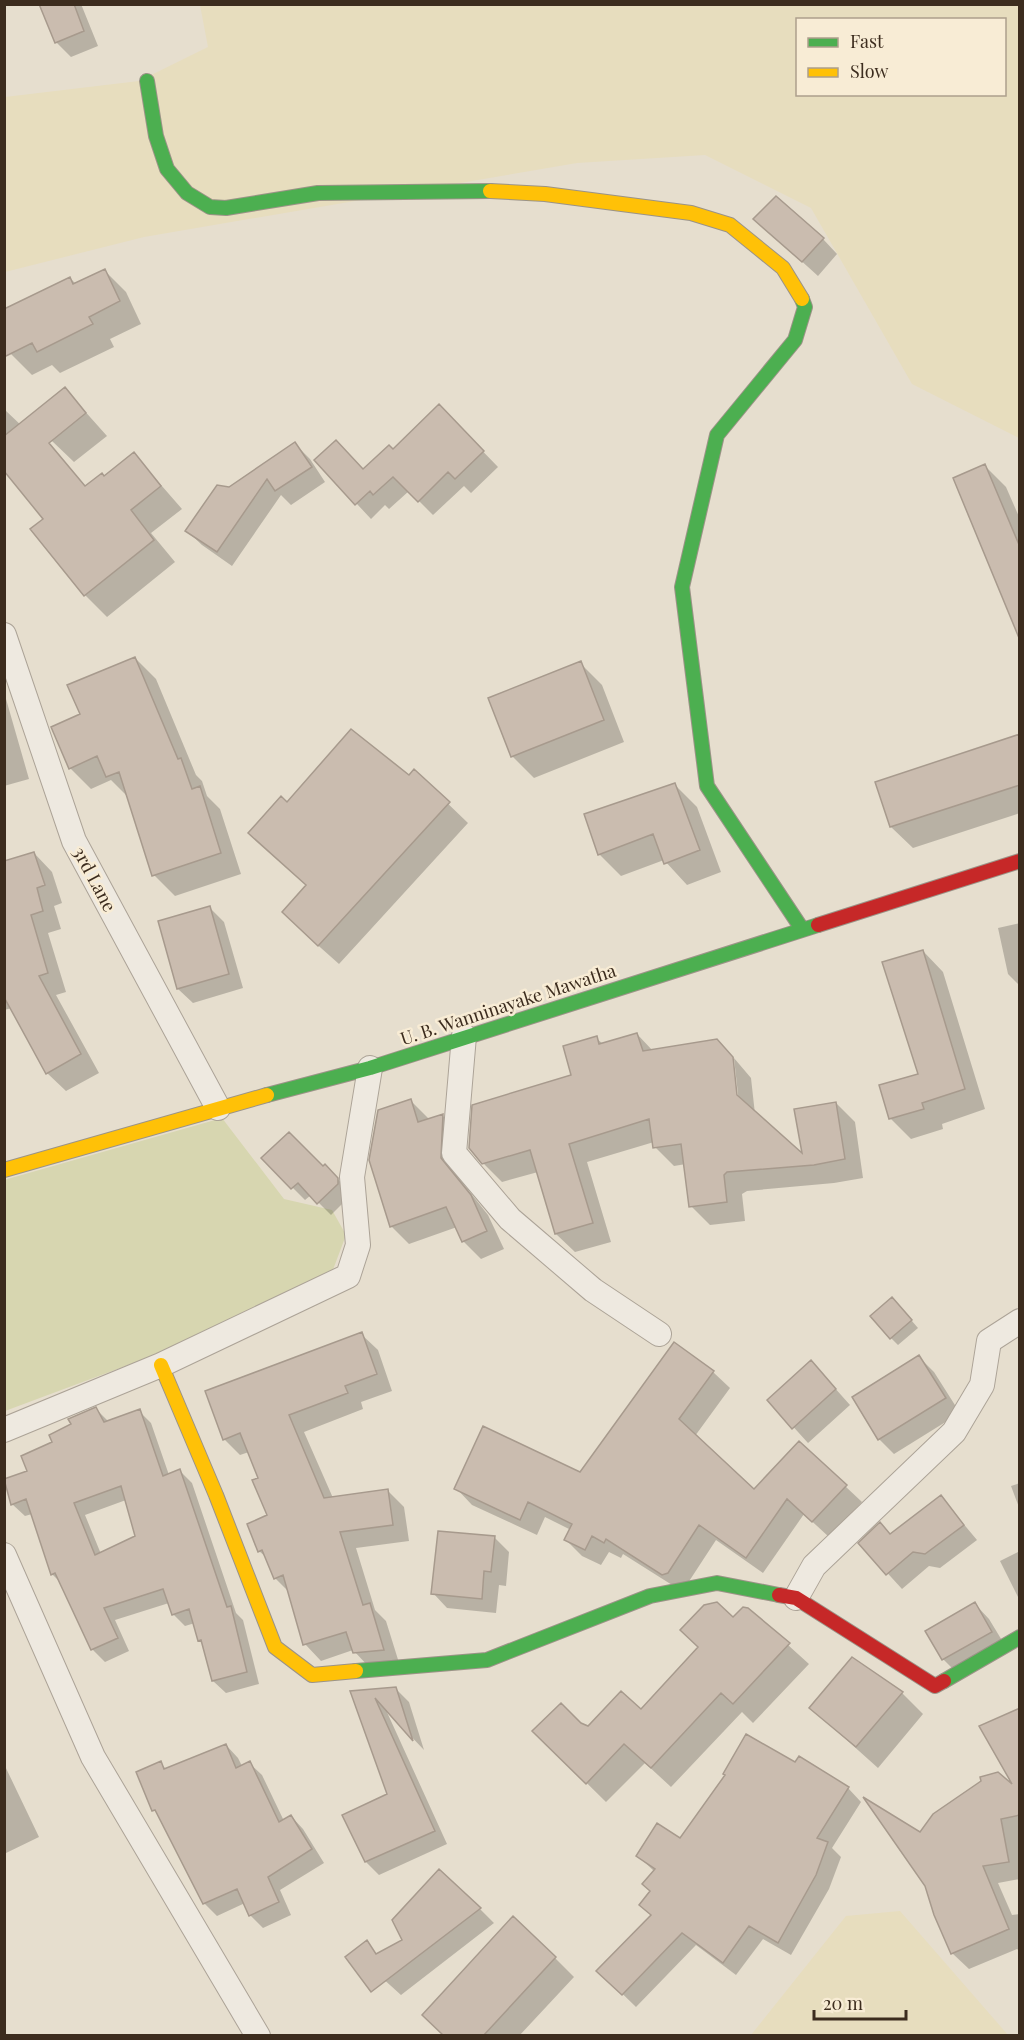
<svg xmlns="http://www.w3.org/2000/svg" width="1024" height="2040" viewBox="0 0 1024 2040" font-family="'Playfair Display',serif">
  <rect width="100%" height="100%" fill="#e6dece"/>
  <path fill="#e7ddbe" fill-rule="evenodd" d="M200,5H1019V438L912,384L811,208L705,155L577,163L144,237L5,272V97L139,81L208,47ZM798,20H1004V94H798Z
    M900,1911L1008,2035H751L846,1916Z"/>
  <path fill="#d7d6b0" d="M222,1118L284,1199L332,1210L346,1235L331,1275L155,1355L5,1411L4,1180Z"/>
  <path fill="#0003" fill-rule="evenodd" d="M40,4H81L98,46L71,57L56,42Z
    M755,219L823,239L837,254L818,276Z
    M104,270L126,292L141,324L110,339L114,347L60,373L52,365L32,375L10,353L70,278L76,284Z
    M65,389L107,436L74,462L52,441L38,411Z
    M439,406L498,467L471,493L464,486L433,515L409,491L389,509L385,505L371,519L316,460L364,471L393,451Z
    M4,409L86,487L104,478L134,454L182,509L151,533L175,562L107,617L85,595L32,530L45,520L4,469Z
    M295,444L310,459L325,482L291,505L281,495L232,566L202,545L187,531L229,489Z
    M985,466L1006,487L1020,519V636L955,478Z
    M135,658L156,679L196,775L202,781L207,796L220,809L241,874L175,896L154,875L129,798L111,780L91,789L70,768L82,715Z
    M580,663L602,685L624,742L534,778L512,756Z
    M4,692L29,779L4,786Z
    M1020,736V813L913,848L891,827Z
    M414,771L468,823L339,964L303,932L308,886L287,805L409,777Z
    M675,785L697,807L721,872L687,885L664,860L621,876L599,854Z
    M34,853L52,872L62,903L54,906L61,929L48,933L66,992L56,995L99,1073L66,1091L47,1073L12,1008L4,1010V863Z
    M210,908L224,922L243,988L193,1003L178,989Z
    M1020,923V986L1008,974L998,928Z
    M923,951L943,972L985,1109L942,1124L943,1129L911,1139L891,1119L881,1086L920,1075Z
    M637,1034L653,1051L717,1040L734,1058H731L736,1103H739L734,1058L751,1078L755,1114L804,1157L836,1103L855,1122L863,1178L834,1183L747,1191L742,1194L745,1221L710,1225L691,1206L686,1164L674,1166L655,1147L654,1142L587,1162L611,1242L575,1252L556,1234L538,1172L502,1182L483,1163L573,1076L596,1038L603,1044Z
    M411,1101L430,1120L443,1116L460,1134L458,1177L488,1215L504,1249L481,1259L463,1241L457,1227L409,1244L391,1226Z
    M263,1158L323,1168L325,1166L350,1192V1196L331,1215L311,1195L305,1200Z
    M899,1306L918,1328L898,1345L891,1338Z
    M361,1334L378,1350L392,1391L361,1402L363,1409L304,1432L333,1498L388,1491L404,1507L409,1541L356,1548L375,1610L386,1621L400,1666L370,1668L353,1650L321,1661L305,1644L289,1592L275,1578L267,1558L259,1551L269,1516L260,1478L249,1452L240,1455L224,1439Z
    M675,1344L713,1372L730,1388L695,1436L754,1491L845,1486L862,1502L829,1537L804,1514L763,1573L716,1540L684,1589L680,1590L623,1554L621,1558L609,1552L601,1565L582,1556L566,1540L571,1530L545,1517L537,1535L472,1505L456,1488L581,1473Z
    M919,1357L934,1372L960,1413L894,1454L879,1439L854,1398Z
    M825,1377L850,1405L808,1443L769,1400Z
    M96,1409L109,1422L139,1411L151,1423L169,1475L180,1471L192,1483L236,1613L243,1620L259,1684L226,1693L213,1681L204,1646L199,1640L195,1623L185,1626L173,1614L169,1603L115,1620L129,1651L105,1662L93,1650L61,1583L52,1574L32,1514L25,1516L12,1504L4,1481L29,1472L54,1443ZM126,1500L137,1537L101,1554L85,1515Z
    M1020,1483V1510L1011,1486Z
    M941,1497L977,1540L940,1568L929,1566L902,1589L860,1543L891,1535Z
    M494,1537L509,1552L506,1586L499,1585L496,1613L447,1608L433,1593Z
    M1020,1551V1601L1000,1561Z
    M975,1604L989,1619L1006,1647L958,1674L943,1659L927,1631Z
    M748,1609L809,1664L753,1723L742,1712L671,1787L645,1763L606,1802L534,1731L580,1724L588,1727L641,1711L733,1619Z
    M395,1688L409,1702L424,1750L386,1710L447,1844L379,1875L366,1862L344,1816L389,1795L352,1692Z
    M902,1693L923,1714L878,1768L811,1708Z
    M1020,1715V1879L998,1883L1012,1915L1020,1914V1951L1017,1949L969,1969L952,1953L927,1885L920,1834L1017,1790Z
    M226,1745L238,1758L242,1766L249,1763L262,1775L284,1821L291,1816L303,1829L324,1863L280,1890L291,1915L263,1928L250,1915L245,1903L217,1916L204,1903L161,1817L154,1810L160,1763L167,1770Z
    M4,1764L39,1837L4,1854Z
    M795,1764L848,1788L861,1802L832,1848L841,1857L829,1889L791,1955L763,1939L736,1975L696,1945L636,2007L599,1971L652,1916L641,1905L652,1892L655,1872L638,1856L681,1840Z
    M480,1909L494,1923L401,1995L380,1976L404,1941Z
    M555,1958L574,1977L519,2036H444Z"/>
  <path fill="#cabcaf" stroke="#a79a8d" stroke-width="1.5" fill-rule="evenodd" d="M39,4H74L84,31L55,43Z
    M776,196L824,238L802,262L753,219Z
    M105,269L120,301L89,317L93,324L37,352L32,343L4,357V309L70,277L73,284Z
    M65,387L86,413L49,443L85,486L102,473L104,476L134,452L161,486L131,510L154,540L84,596L30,529L43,519L4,471V436Z
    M439,404L484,451L455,479L448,472L418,502L393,477L373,495L370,491L355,505L314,460L336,440L363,469L389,445L393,449Z
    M295,442L312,467L275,491L267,479L217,552L185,531L217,485L229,487Z
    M985,464L1020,547L1019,638L953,478Z
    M135,657L178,759L181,758L192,789L200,786L221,853L152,876L119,772L106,777L97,756L69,769L51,727L80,714L67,685Z
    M581,661L604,720L511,757L488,698Z
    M351,729L409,775L414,769L450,802L318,946L282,912L306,885L248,833L281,796L287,802Z
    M1020,734V785L890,827L875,782Z
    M675,783L700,850L664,864L653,834L598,855L584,814Z
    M34,852L45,885L37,888L43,911L31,915L48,973L39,976L81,1054L46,1074L4,997V861Z
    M210,906L229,974L177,989L158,921Z
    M923,950L965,1089L922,1103L924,1109L889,1119L879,1085L918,1074L882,962Z
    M637,1033L643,1051L717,1039L733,1057L737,1095L802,1153L794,1109L836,1102L845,1159L814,1165L727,1172L724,1175L727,1202L689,1207L681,1144L653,1148L649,1119L569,1144L593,1223L555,1234L530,1150L482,1164L469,1148L472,1105L571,1075L563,1046L597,1036L599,1044Z
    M411,1099L418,1122L443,1114L441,1158L471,1195L487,1231L462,1242L446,1207L390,1227L369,1160L378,1110Z
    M289,1132L323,1166L325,1164L338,1178V1184L317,1204L298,1183L291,1189L261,1158Z
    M892,1297L912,1320L890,1339L870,1316Z
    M362,1332L377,1374L345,1386L348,1393L289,1415L324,1498L388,1489L393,1525L340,1532L363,1605L370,1603L384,1650L353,1653L346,1632L303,1645L283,1575L274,1579L262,1550L258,1552L247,1524L267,1515L252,1480L258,1478L240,1433L223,1440L205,1391Z
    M674,1342L714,1371L679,1419L754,1489L799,1441L847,1485L812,1522L787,1499L746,1558L699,1525L668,1573L662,1575L606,1539L604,1543L592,1536L585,1550L564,1540L572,1524L528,1502L520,1520L454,1489L483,1426L580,1472Z
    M919,1355L946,1398L878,1440L852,1397Z
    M811,1360L836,1389L792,1429L767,1400Z
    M96,1407L104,1422L140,1409L163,1476L180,1469L227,1607L231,1606L247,1672L212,1681L201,1640L198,1641L189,1609L172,1615L163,1589L104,1608L118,1638L91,1650L55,1573L51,1575L26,1499L11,1505L4,1479L27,1471L21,1456L52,1442L49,1435L71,1424L68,1419ZM121,1486L135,1536L95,1555L74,1503Z
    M941,1495L964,1525L925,1554L913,1552L886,1575L858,1543L880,1522L890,1534Z
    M438,1531L495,1536L491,1572L484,1571L482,1599L431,1594Z
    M717,1602L733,1617L743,1607L748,1608L790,1643L733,1704L721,1693L651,1768L624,1744L586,1784L532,1731L561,1703L581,1723L588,1726L621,1691L641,1709L698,1647L680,1630L704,1605Z
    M975,1602L992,1632L942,1660L925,1631Z
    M852,1657L903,1692L856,1747L809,1708Z
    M396,1687L413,1741L375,1698L435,1831L365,1862L342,1815L387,1794L350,1691Z
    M1020,1708V1815L1001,1819L1009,1862L983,1866L1009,1929L951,1954L934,1915L925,1886L863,1797L920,1832L933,1814L981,1781L980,1777L998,1772L1012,1784L979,1726Z
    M746,1734L795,1762L799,1756L849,1787L817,1838L828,1842L816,1875L778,1943L749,1926L723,1963L682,1933L622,1995L596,1971L651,1915L639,1905L650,1891L642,1884L655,1869L636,1856L657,1823L680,1838L725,1775L723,1774Z
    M226,1744L236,1768L250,1761L279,1822L291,1815L312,1849L268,1877L279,1902L249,1916L237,1889L203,1904L155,1810L152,1811L136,1772L161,1761L164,1769Z
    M439,1869L481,1908L371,1992L345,1957L367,1940L376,1954L402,1940L392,1920Z
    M513,1916L556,1957L483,2036H444L422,2015Z"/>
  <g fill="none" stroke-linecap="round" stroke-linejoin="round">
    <g stroke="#aca397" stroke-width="26">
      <path id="street" d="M4,635L74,841L218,1108
        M464,1036L454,1153L510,1219L593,1290L659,1334
        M4,1430L161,1365L348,1276L358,1245L352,1177L370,1068
        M4,1555L93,1757L258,2036
        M796,1598L814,1566L954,1432L982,1385L989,1341L1020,1321"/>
    </g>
    <g stroke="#9b9387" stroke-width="16">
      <path id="fast" d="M147,81L156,136L167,169L187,193L210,207L226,208L318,193L490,191
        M802,299L805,307L795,340L717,435L682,587L707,786L802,929
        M267,1095L370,1068L818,925
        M356,1671L487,1660L650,1596L717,1583L779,1595
        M944,1681L1020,1637"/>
    </g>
    <g stroke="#9b9387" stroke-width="16">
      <path id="slow" d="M490,191L545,194L691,213L730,225L783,268L802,299
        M4,1170L267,1095
        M161,1365L216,1495L275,1647L312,1675L356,1671"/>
    </g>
    <g stroke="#9b9387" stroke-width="16">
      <path id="jam" d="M818,925L1020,861
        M779,1595L796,1598L935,1686L944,1681"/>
    </g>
    <use href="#street" stroke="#eee9e0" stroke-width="24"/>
    <use href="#fast" stroke="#4caf50" stroke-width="14"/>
    <use href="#slow" stroke="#ffc107" stroke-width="14"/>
    <use href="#jam" stroke="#c62828" stroke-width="14"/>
  </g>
  <g text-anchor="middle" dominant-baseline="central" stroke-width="5" stroke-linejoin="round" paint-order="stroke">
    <g font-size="18" fill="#3c2c1e" stroke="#f8ecd5">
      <text transform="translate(95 879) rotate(62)">3rd Lane</text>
      <text transform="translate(508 1004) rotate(-18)">U. B. Wanninayake Mawatha</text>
    </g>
  </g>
  <rect width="1024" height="2040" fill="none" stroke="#3c2c1e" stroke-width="12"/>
  <rect x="796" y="18" width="210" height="78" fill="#f8ecd5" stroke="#ad9f8c" stroke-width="1.5"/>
  <rect x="808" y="38" width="30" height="9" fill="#4caf50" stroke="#ad9f8c" stroke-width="1.5"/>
  <text x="850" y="48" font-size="18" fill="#3c2c1e">Fast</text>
  <rect x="808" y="68" width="30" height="9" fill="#ffc107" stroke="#ad9f8c" stroke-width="1.5"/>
  <text x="850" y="78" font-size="18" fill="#3c2c1e">Slow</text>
  <path d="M814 2010v9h92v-9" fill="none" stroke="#3c2c1e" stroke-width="3"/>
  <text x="823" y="2010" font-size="18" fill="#3c2c1e" stroke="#f8ecd5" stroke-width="4.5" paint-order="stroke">20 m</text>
</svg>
